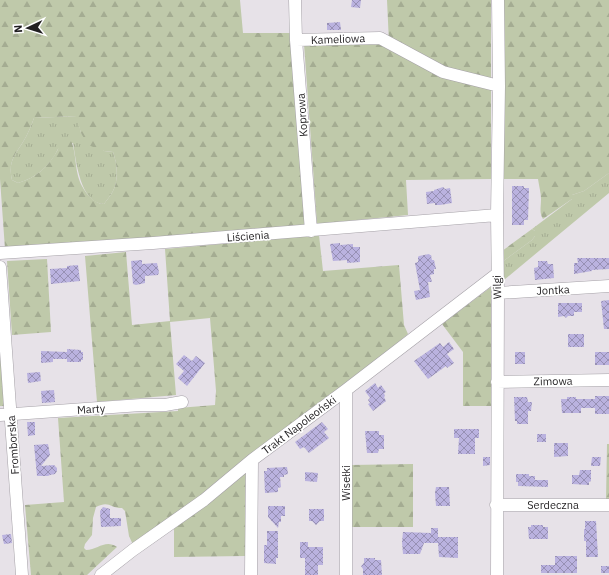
<svg xmlns="http://www.w3.org/2000/svg" width="609" height="575" viewBox="0 0 609 575" font-family="'IBM Plex Sans',sans-serif">
  <defs>
    <pattern id="grass-tufts" width="24" height="20" patternUnits="userSpaceOnUse"><rect width="24" height="20" fill="#bfc9aa"/><path d="M3 7l-1-3M5 7V3M7 7l1-3M15 17l-1-3M17 17v-4M19 17l1-3" fill="none" stroke="#a4ac92"/></pattern>
    <pattern id="forest-firs" width="22" height="20" patternUnits="userSpaceOnUse"><rect width="22" height="20" fill="#bfc9aa"/><path d="M5 1l3.5 6h-7zM16 11l3.5 6h-7z" fill="#a4ac92"/></pattern>
    <pattern id="building-cross-hatch" width="8" height="8" patternUnits="userSpaceOnUse"><rect width="8" height="8" fill="#bab2df"/><path d="M0 0l8 8M0 8l8-8" fill="none" stroke="#9790b4"/></pattern>
  </defs>
  <rect width="100%" height="100%" fill="#e7e2e8"/>
  <path fill="url(#grass-tufts)" d="M77,116L81,133L104,151L113,152C117,163 119,179 113,191C111,195 107,200 104,204C80,204 76,160 73,143L58,149C50,166 36,178 18,183L12,180C8,162 14,156 23,142C28,134 31,126 34,118Z
    M609,173V193L504,280L502,279V262L532,240L535,236V231L532,229L572,199V195L584,191Z"/>
  <path fill="url(#forest-firs)" fill-rule="evenodd" d="M0,0H240L243,33H291L305,225L5,249L0,179ZM76,116L81,133L88,145L104,151L113,152C117,163 119,179 113,191C111,195 107,200 104,204C93,204 84,191 80,182C74,167 77,150 69,136L63,139C53,161 42,176 18,183L12,180C8,162 14,156 23,142C28,134 31,126 34,118Z
    M387,0H491V179L406,180L408,215L317,224L304,44L389,43Z
    M502,0H609V173L584,191L572,195V199L543,219C539,213 541,207 541,199C541,193 539,186 538,179H503Z
    M532,229L535,231V236L532,240L502,262V251Z
    M319,235L323,271L399,265L404,325L408,334L345,386L246,460L245,556L174,557V529L205,504L134,547L129,536L125,511L122,508C110,508 109,500 96,507L93,518L92,535L85,544L84,548L86,550C98,550 105,539 117,547L87,575H31L25,505L64,502L58,418L178,411V408L215,405L216,391L210,318L170,322L176,395L97,402L85,256L126,252L132,325L170,321L165,249Z
    M47,259L51,332L12,335L7,261Z
    M491,287V406H463V352L442,324Z
    M0,336L6,406H0Z
    M607,444H609V500H606Z
    M413,464V527H350V465Z"/>
  <path fill="url(#building-cross-hatch)" d="M352,0H361L360,8L351,7Z
    M340,22L341,30H327V23Z
    M512,186H524V188H529L528,220H524V225H512Z
    M443,187L445,189L450,188L452,203L440,205H435V203L427,204L426,192L434,191V190Z
    M340,243V245L353,244V247H360V262L347,263V260L333,261L330,244Z
    M429,254L430,255H431L432,260H434L436,269H434V274L430,275L432,282H428L430,297L416,300L414,291L420,290L415,263L418,262V257L419,256Z
    M577,258H609V269L592,270V271L574,274V263H578Z
    M142,260V264L157,263L159,272L158,275L145,276V283L136,285L133,284L131,261Z
    M538,261H547L548,264H553L554,278L535,280L534,268L538,267Z
    M78,265L80,281L51,284L50,269L67,268V266Z
    M609,300V329H604L601,301Z
    M558,303H582V312H574V316H568L566,318L564,316L558,317Z
    M568,334H584V347H568Z
    M449,342L454,349L447,354L454,363L447,368L446,366L428,379L414,361L440,343L443,347Z
    M67,349L81,350V352H83V360H81V362H67V359H53V362L41,363V351L67,352Z
    M515,352H525V364H515Z
    M595,352H609V365H595Z
    M184,355L192,361L196,356L205,363L187,386L178,378L184,371L176,364Z
    M40,372L41,381L28,383L27,373Z
    M375,383L378,388L381,385L386,392L384,393L385,396L384,397L386,401L373,411L368,404L370,403L368,400L370,398L365,391Z
    M54,390L55,402L42,403L41,391Z
    M595,396H609V414H595V408H581V413H562L561,399H567V397H576V399H595Z
    M514,397H527L528,402H532L531,411H528V424H517V421H515Z
    M27,422H35V435L28,436Z
    M322,422L328,429L324,432L329,438L309,453L304,447L300,449L295,442Z
    M454,429H479V438H475V454H458L459,438H454Z
    M365,431H379V435H384V449H379L378,453H367Z
    M537,434H546V442H537Z
    M554,443H568V456L554,457Z
    M48,444L50,455L41,466L54,465L57,468V471L55,474L50,475L48,476H37L34,445Z
    M483,457H490V465L483,466Z
    M592,457H601L600,466H591Z
    M287,467L288,474L284,475V477H280L281,487L278,488V492L265,493L264,471H267V468Z
    M580,470H591V481L589,482V485L572,484V475H579Z
    M305,472L318,473L317,482L305,481Z
    M516,474H529V476H535V480H548V487L518,486V482H516Z
    M436,487H449L450,506H436L435,493Z
    M268,506H285V516H281V522H279L278,528L268,517Z
    M103,507L110,509V518H121V526L101,527L100,511Z
    M309,509H324V521H320L316,525L312,521H309Z
    M585,521H596L598,557H586V541H584V529H585Z
    M531,525H543V527H548V539H529L528,527H531Z
    M431,528H438V537H458V558L439,557L438,543H424L420,554H403L402,542L403,532L431,533Z
    M267,531H278V558H276V564L264,563V545H267Z
    M11,534L12,543L4,544L2,535Z
    M300,542H308V547H323V565H318V575H305V558H300Z
    M555,556H577V573H541V565H555Z
    M364,558H375V560H381L382,575H363V569L361,566L364,563Z
    M601,566H609V573H601Z"/>
  <g fill="none" stroke-linecap="round" stroke-linejoin="round">
    <g stroke="#a5a1a7" stroke-width="13">
      <path id="minor" d="M295,0L296,40L311,231
        M296,40L380,38L443,72L499,86
        M0,253L153,243L497,215
        M0,267L22,575
        M498,293L609,286
        M497,382L609,380
        M346,390V575
        M0,415L141,405H165L182,402
        M496,505H609
        M101,575L133,550L204,500L252,460L346,390L497,274
        M251,575L252,460
        M497,575L498,293L497,215L499,86L498,0"/>
    </g>
    <use href="#minor" stroke="#fff" stroke-width="12"/>
  </g>
  <g text-anchor="middle" dominant-baseline="central" stroke-width="3.5" stroke-linejoin="round" paint-order="stroke">
    <g font-size="11" fill="#211f21" stroke="#fff">
      <text transform="translate(338 39) rotate(-2)">Kameliowa</text>
      <text transform="translate(302 115) rotate(-94)">Koprowa</text>
      <text transform="translate(248 236) rotate(-4)">Liścienia</text>
      <text transform="translate(497 287) rotate(-91)">Wilgi</text>
      <text transform="translate(553 290) rotate(-3)">Jontka</text>
      <text transform="translate(553 381) rotate(-1)">Zimowa</text>
      <text transform="translate(91 409) rotate(-4)">Marty</text>
      <text transform="translate(299 425) rotate(-37)">Trakt Napoleoński</text>
      <text transform="translate(13 445) rotate(-94)">Fromborska</text>
      <text transform="translate(346 483) rotate(-90)">Wisełki</text>
      <text x="553" y="505">Serdeczna</text>
    </g>
  </g>
  <g transform="translate(28 28) rotate(266)" stroke="#ffffff" stroke-width="3" paint-order="stroke">
  <path d="M0-3L7 15L0 10L-7 15Z" fill="#211f21"/>
  <text y="-6" font-size="11" font-weight="bold" text-anchor="middle" fill="#211f21">N</text>
  </g>
</svg>
